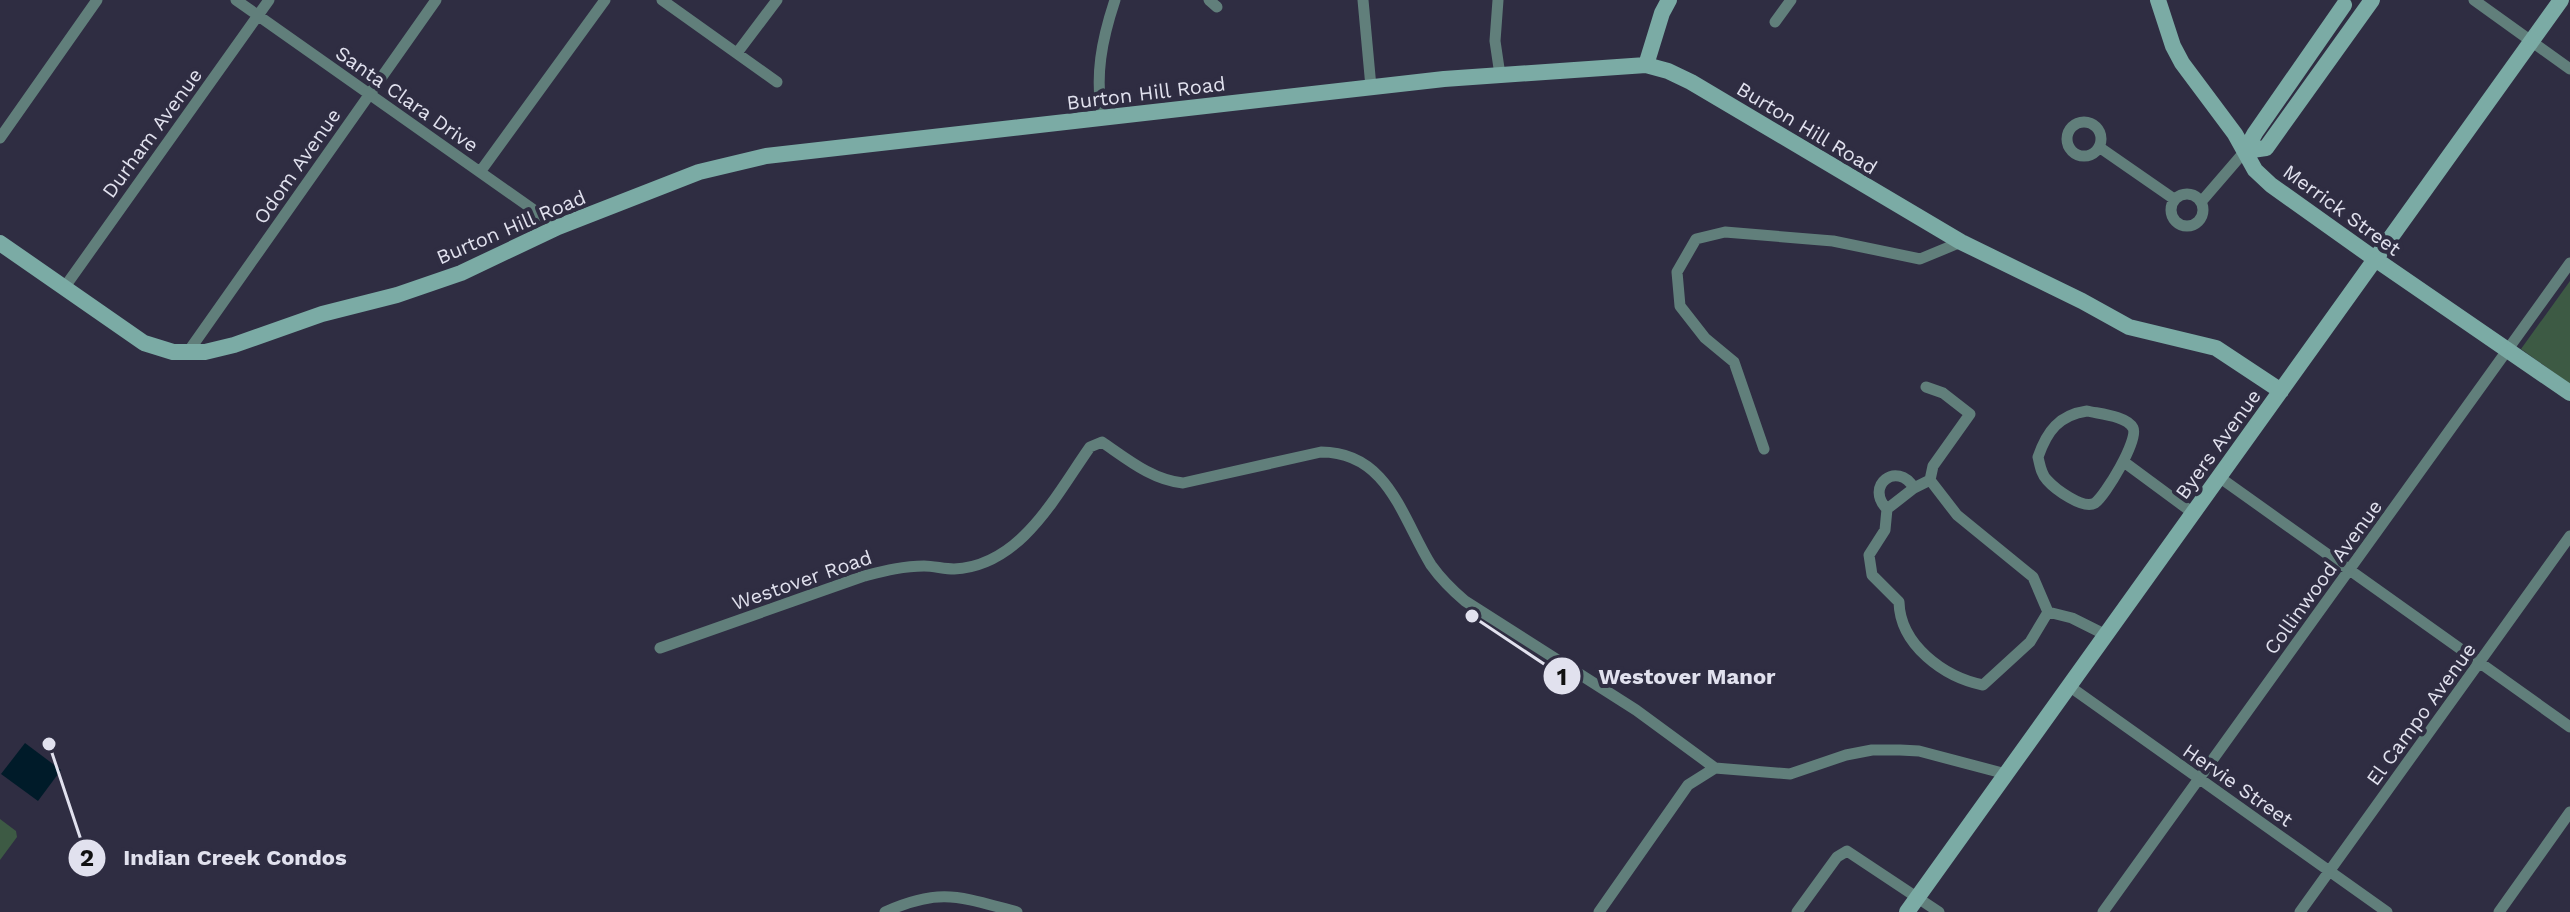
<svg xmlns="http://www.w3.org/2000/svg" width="2570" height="912" viewBox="0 0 2570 912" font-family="'Work Sans',sans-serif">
  <rect width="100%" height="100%" fill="#2f2d42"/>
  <path fill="#3d5a44" d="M2570,281V384L2521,349Z
    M0,819L16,831L17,837L0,860Z"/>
  <path fill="#001b29" d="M25,743L61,770L38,801L1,774Z"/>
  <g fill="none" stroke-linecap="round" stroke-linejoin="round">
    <path stroke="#617f7b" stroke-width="11" d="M236,0L558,227
      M662,0L777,82
      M1209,0L1217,7
      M1363,0L1371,87
      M1498,0L1495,41L1500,75
      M2474,0L2570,69
      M1775,22L1791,0
      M737,53L777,0
      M1103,118C1094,77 1102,39 1115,0
      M2067 139a17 17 0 1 1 34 0a17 17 0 1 1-34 0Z
      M0,138L97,0
      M2099,147L2174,199
      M480,172L605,0
      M2171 210a16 16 0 1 1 32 0a16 16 0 1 1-32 0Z
      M2201,202L2245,151
      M64,288L269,0
      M188,352L436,0
      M1926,387L1943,393L1970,414L1933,466L1930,480L1957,515L2033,577L2048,612L2072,618L2106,635
      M2087,411C2100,414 2127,416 2133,428C2139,440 2105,496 2095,503C2083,510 2055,489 2047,480C2041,474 2040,465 2038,457C2047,431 2059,415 2087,411Z
      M1764,449L1734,362L1705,338L1680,306L1677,272L1696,239L1725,232L1833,241L1920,259L1961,242
      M2124,462L2193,513
      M2219,477L2570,727
      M1930,480L1914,488L1887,509L1885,530L1869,555L1872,575L1899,602C1900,645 1944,677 1983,685L2030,642L2048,612
      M1887,509C1864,486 1897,460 1914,488
      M660,648L864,576C884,571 903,566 924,566C934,566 944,569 954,569C1021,566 1056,495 1090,447L1102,442C1127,459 1152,480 1183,483L1321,452C1388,452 1402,518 1431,565C1441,579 1452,590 1465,601L1636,710L1715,768L1790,774L1846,755L1872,750H1900L1919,751L2006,774
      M2069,686L2387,912
      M885,912C941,887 960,897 1017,912
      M1599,912L1688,785L1715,768
      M1797,912L1837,857L1847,851L1939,912
      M2103,912L2570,263
      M2300,912L2570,536
      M2499,912L2570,812"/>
    <path stroke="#7baba5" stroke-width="16" d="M2158,0L2173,46L2182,63L2235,134L2255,170L2271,185L2375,259L2570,393
      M1646,65L1662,13L1669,0
      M2245,151L2266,148L2372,0
      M2245,151L2255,133L2344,5
      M0,243L144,343L173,352H205L234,345L322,314L397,295L461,273L558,227L699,172L766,156L1444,79L1646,65L1668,71L1691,82L1961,242L2082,301L2129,327L2216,348L2281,391
      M1907,912L2561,0"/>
  </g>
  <g text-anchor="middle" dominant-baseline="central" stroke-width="8" stroke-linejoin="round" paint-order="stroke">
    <g font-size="20" fill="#e1e1ee" stroke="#2f2d42">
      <text transform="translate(1146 93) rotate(-7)">Burton Hill Road</text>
      <text transform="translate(407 99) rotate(35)">Santa Clara Drive</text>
      <text transform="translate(1807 128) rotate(31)">Burton Hill Road</text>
      <text transform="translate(152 133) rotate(-54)">Durham Avenue</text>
      <text transform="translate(297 166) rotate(-55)">Odom Avenue</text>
      <text transform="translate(2342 210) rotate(36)">Merrick Street</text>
      <text transform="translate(511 227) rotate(-23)">Burton Hill Road</text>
      <text transform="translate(2218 444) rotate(-54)">Byers Avenue</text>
      <text transform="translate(2323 577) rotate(-54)">Collinwood Avenue</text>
      <text transform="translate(802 580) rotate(-19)">Westover Road</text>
      <text transform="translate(2421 714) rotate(-54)">El Campo Avenue</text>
      <text transform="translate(2238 785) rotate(35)">Hervie Street</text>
    </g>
  </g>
  <path fill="none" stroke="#e1e1ee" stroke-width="3" d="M1472 616L1562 676M49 744L87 858"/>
  <g fill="#e1e1ee" stroke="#2f2d42" stroke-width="3">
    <circle cx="1472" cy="616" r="8"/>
    <circle cx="49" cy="744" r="8"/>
    <circle cx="1562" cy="676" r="20"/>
    <circle cx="87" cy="858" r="20"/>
  </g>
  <g font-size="24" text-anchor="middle" font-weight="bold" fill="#111">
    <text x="1562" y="685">1</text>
    <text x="87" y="866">2</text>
  </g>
  <g font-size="22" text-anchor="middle" font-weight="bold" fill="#e1e1ee" stroke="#2f2d42" stroke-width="8" stroke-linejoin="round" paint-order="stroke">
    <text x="1687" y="684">Westover Manor</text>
    <text x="235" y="865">Indian Creek Condos</text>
  </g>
</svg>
